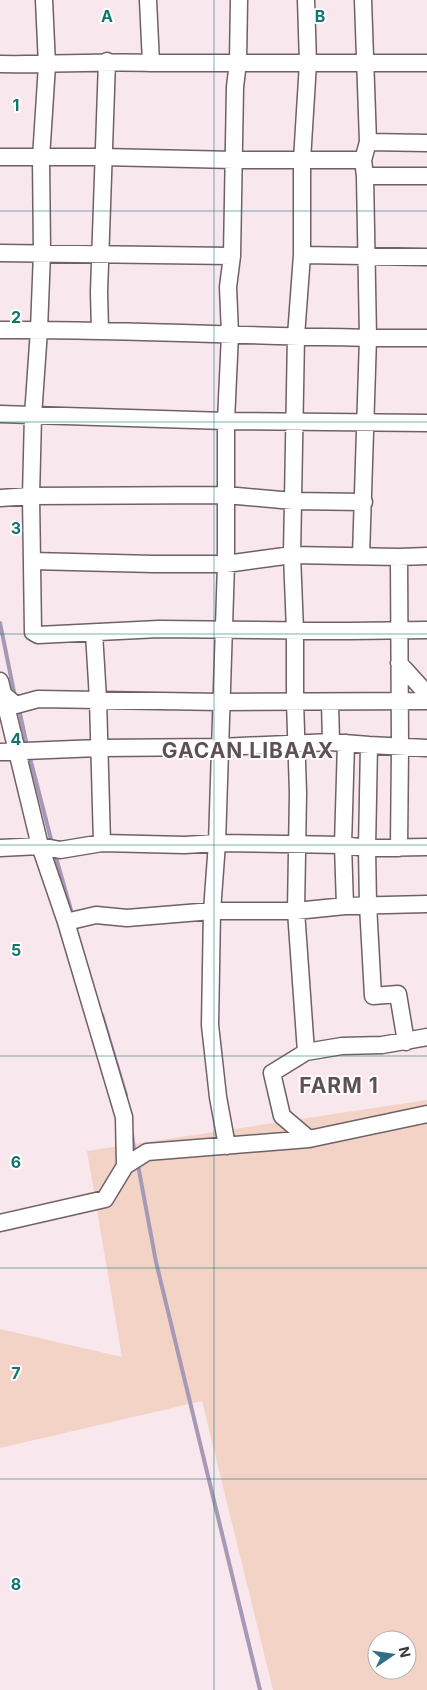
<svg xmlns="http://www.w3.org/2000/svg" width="427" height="1690" viewBox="0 0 427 1690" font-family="Inter,sans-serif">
  <rect width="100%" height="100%" fill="#f8e7ed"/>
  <path fill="#f2d3c6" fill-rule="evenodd" d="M427,1100V1690H273L202,1401L0,1448V1329L122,1357L87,1151ZM377,1640H407V1670H377Z"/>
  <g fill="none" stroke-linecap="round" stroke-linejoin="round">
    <path stroke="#a698b7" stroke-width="4" d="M0,623L15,697
      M19,709L27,746
      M30,758L52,843
      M55,854L71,910
      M102,1015L126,1095
      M132,1134L134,1149
      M138,1165L156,1262L260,1690"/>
    <g stroke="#6f6166" stroke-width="19">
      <path id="minor" d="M44,0L47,65L41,158L42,253L39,330L33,416L31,496L33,632L38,635L159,629L350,631L427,630
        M148,0L151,63
        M306,0L308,63L302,160V255L296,336L292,555L295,631V701L298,793L296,911L306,1052
        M0,64C51,65 101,61 151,63H427
        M368,142L427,143
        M0,157H103L234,160H363
        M365,176H427
        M0,253L232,256
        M302,255L427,257
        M0,330C142,329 285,339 427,338
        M100,330L99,292L107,61
        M0,414L226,421L427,423
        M0,498L31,496L226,495L293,501L364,502
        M361,556L368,338L365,176L363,160L368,142L363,0
        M399,557L400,747L399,848
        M32,561L154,564H226L292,555L399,557L427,556
        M94,633L98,699L102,843
        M399,663L427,694
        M0,681L40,846L66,922L124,1117L125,1166L147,1152L309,1139L427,1114
        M0,694H3L16,705L38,699L221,702L427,701
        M330,702L331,742
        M369,745L367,848L368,905L373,996L398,994L406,1042
        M0,752L98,748L220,747L331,742L369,745L427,748
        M0,848L40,846L60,850L102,843L185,845L217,843L343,845L367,848L427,847
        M345,906L343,845L346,743
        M66,922L96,915L127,918L212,911H296L345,906L427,904
        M309,1139L282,1116L272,1073L306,1052L342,1046L382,1045L427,1037
        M227,1146L218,1097L210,1025L212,911L217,843L226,564V421L230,334L228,287L232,256L235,87L238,62L239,0
        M0,1223L105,1199L125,1166"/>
    </g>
    <use href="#minor" stroke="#fff" stroke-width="16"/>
  </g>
  <path fill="none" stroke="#0f766e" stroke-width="1" stroke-opacity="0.55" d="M214,0V1690M0,211H427M0,422H427M0,634H427M0,845H427M0,1056H427M0,1268H427M0,1479H427"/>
  <g text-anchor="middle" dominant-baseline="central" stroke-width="4" stroke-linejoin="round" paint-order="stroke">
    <g font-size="21" font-weight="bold" letter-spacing="1" fill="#5e5055" stroke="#fff">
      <text x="248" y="750">GACAN LIBAAX</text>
      <text x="339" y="1085">FARM 1</text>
    </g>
  </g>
  <g font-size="16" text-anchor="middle" font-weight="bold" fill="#0f766e" stroke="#fff" stroke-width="4" stroke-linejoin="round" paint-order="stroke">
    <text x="107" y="22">A</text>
    <text x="320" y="22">B</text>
    <text x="16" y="111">1</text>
    <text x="16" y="323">2</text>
    <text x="16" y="534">3</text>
    <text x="16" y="745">4</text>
    <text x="16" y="956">5</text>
    <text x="16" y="1168">6</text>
    <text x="16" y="1379">7</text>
    <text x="16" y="1590">8</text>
  </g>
  <g transform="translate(392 1655) rotate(77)"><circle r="24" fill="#ffffff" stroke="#b1afb0"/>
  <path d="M0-4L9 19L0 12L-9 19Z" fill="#336f87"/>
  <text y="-8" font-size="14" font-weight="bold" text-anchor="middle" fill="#3d3739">N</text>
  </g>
</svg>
